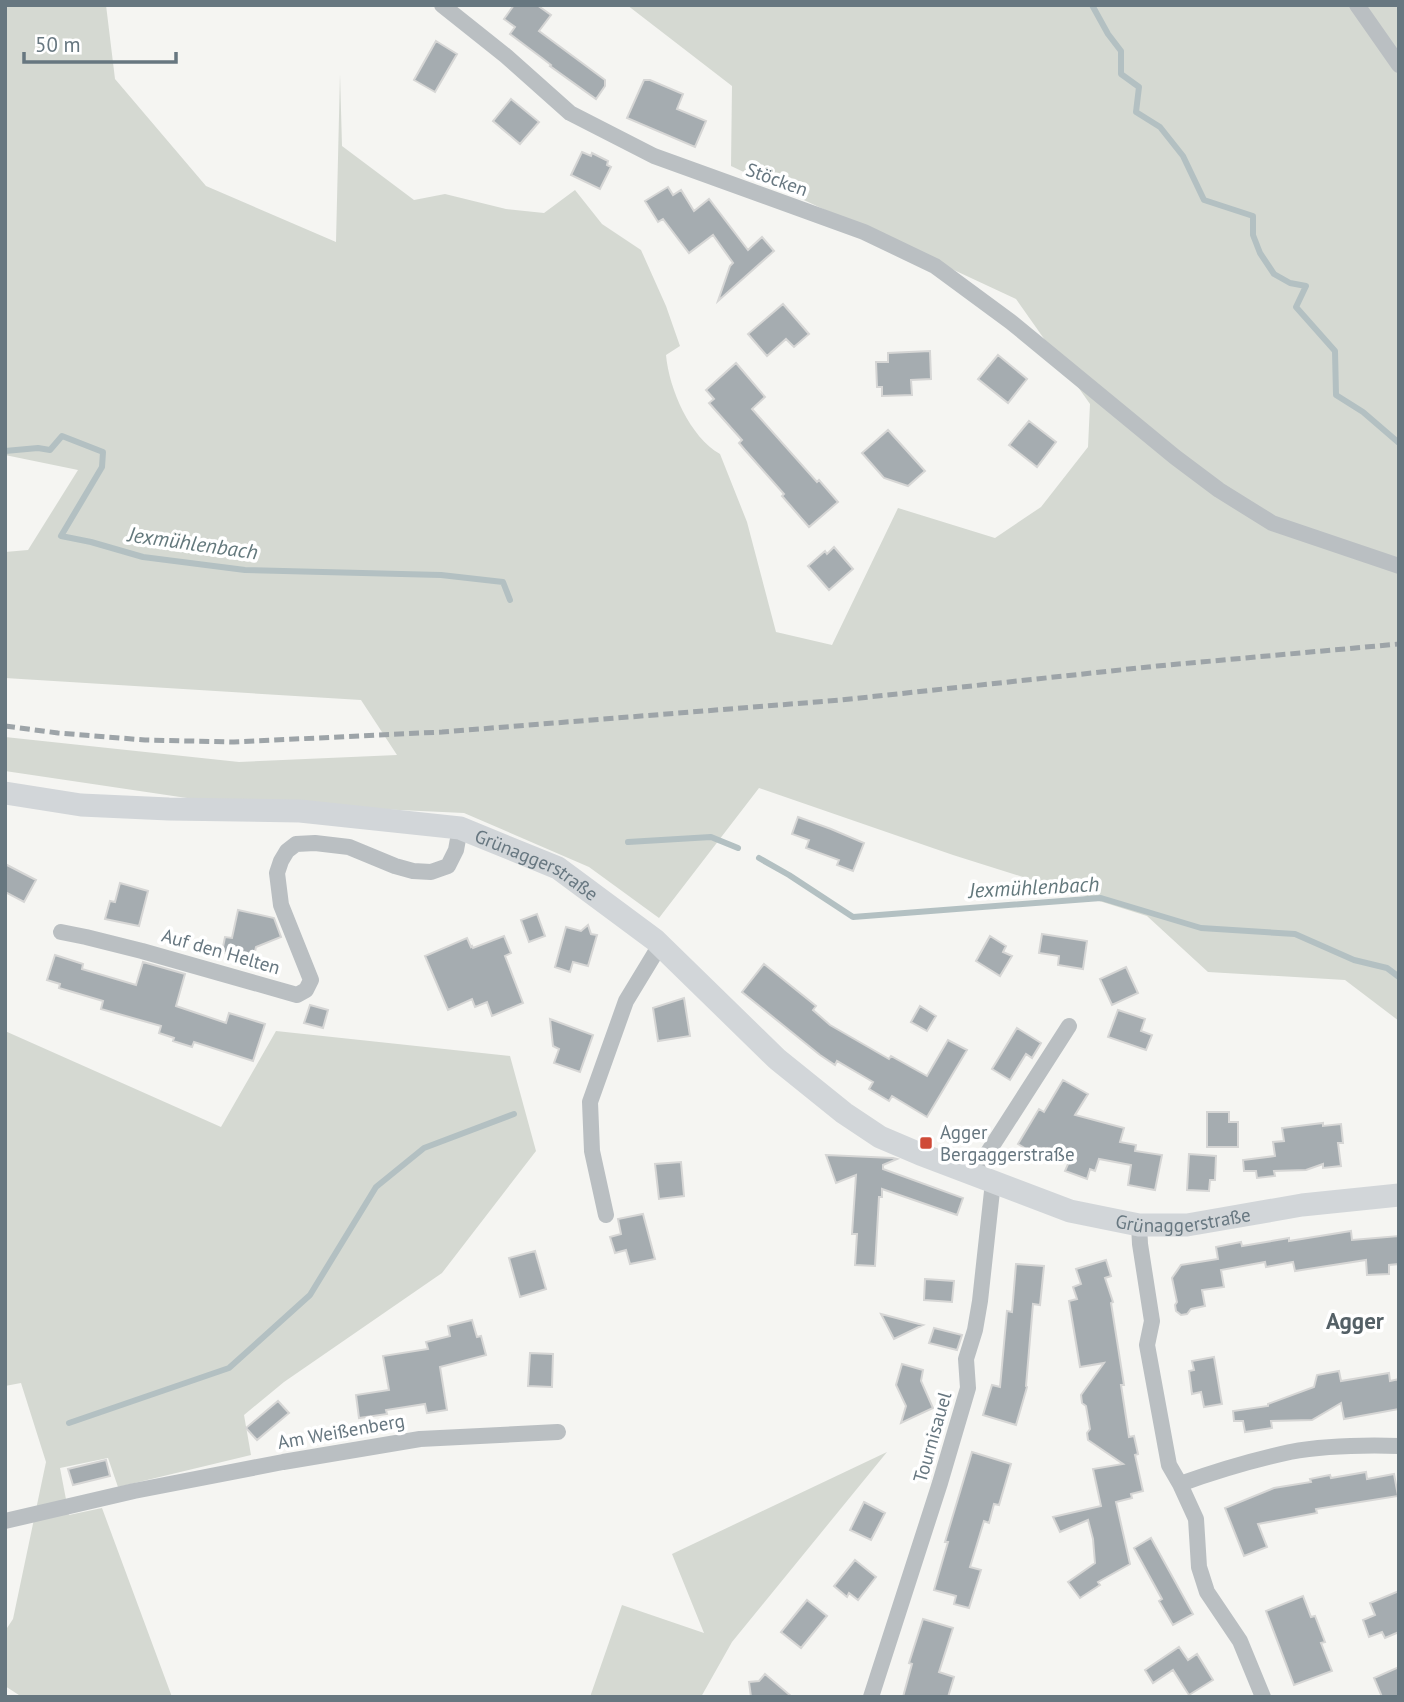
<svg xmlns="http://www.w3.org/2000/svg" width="1404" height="1702" viewBox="0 0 1404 1702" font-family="'PT Sans',sans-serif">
  <rect width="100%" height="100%" fill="#f5f5f2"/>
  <path fill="#d5d9d2" d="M5,5H106L115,79L206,186L336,242L340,74L342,146L414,200L445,194L506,209L544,213L575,190L602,224L641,250L666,306L680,346L666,355C669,389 690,437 720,454L747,522L776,632L832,645L898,508L995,538L1041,507L1088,447L1090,404L1016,299L731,166L732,86L627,5H1399V1021L1345,980L1208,972L1147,916L953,855L759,788L659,918L589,867L464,813L207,801L5,771V737L239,762L397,755L361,700L5,678V552L28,550L78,470L5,455Z
    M5,1031L221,1127L276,1031L510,1056L536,1151L442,1273L284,1382L244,1415L251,1455L118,1487L108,1458L60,1468L69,1515L102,1508L172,1697H22L5,1686V1631L13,1619L46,1462L21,1383L5,1386Z
    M887,1452L732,1642L701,1697H590L622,1605L704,1633L672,1554Z"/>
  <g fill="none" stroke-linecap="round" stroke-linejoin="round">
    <path stroke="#b3c0c2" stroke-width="6" d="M1092,5L1108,34L1121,51V74L1139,87L1136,112L1160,127L1183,156L1204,200L1253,216V235L1260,253L1274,274L1290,283L1306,286L1296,307L1335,351L1336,395L1363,412L1399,443
      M5,451L38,448L50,450L62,436L103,452L102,467L61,536L91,542L143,557L245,570L441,575L503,582L510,600
      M628,842L711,837L738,848
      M759,858L789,875L853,917L1101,898L1201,928L1295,934L1354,960L1387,968L1399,977
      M69,1423L229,1368L310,1295L376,1187L424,1148L514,1114"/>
  </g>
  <path fill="#a5acb0" stroke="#d6d6d5" stroke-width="2" d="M514,5H537L551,15L539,31L605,80V86L596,99L550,66L551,65L542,58L510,34L515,27L504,19Z
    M436,41L457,54L435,92L414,80Z
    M644,80H650L683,94L677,109L706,121L695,147L627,118Z
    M511,99L539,122L520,144L493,121Z
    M582,152L591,156L592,153L608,161L607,165L611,167L600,189L571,175Z
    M668,187L673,195L681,190L694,211L709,199L748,250L762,237L774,251L718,301L730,266L733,263L713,235L689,253L663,219L658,222L645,201Z
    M783,304L809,334L794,347L786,339L767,356L748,334Z
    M930,351L931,379L911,380L912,395L882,396V387H877L876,362H888V353Z
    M998,355L1027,379L1008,403L978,379Z
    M736,363L765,397L752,409L817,482L819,480L838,502L809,527L782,496L784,494L745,450L739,443L742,440L709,403L714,399L706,390Z
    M1029,421L1056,442L1037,467L1009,445Z
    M888,430L925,471L908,486L884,478L862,453Z
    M834,547L853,569L829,590L808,566L825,551L827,554Z
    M798,817L831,829L864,843L853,871L837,865L839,860L806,848L809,840L792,834Z
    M5,864L36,880L24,902L5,892Z
    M120,883L148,891L139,926L105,919L110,901L115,902Z
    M238,910L274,918L281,937L256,947L253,960L222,952L225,937L232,938Z
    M537,914L545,936L529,942L521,920Z
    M588,925L591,934L597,935L588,966L573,962L570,972L555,967L566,927L581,931Z
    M1042,934L1087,941L1083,969L1058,965L1059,956L1039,953Z
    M504,936L511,953L505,956L523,1003L492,1016L487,1002L475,1007L472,999L448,1010L425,956L467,938L471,947L472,946L473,948Z
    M990,936L1006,946L1003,952L1012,956L1000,976L976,961Z
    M55,955L83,964L82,969L136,985L143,962L185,974L176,1006L226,1023L229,1013L265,1024L253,1061L194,1042L192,1047L173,1041L174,1038L159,1033L161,1026L101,1009L103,1001L59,988L60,984L47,980Z
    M764,964L816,1006L813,1010L830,1025L889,1059L891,1056L927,1076L948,1040L967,1050L927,1117L892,1096L889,1101L869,1089L873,1082L837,1061L835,1065L820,1055L742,992Z
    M1126,967L1138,993L1112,1005L1100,979Z
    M684,998L690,1036L658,1041L653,1008Z
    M310,1005L328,1010L323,1028L304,1023Z
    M920,1006L936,1016L927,1031L911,1022Z
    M1118,1010L1145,1019L1141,1031L1152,1035L1146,1050L1108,1037Z
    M550,1019L593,1035L580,1072L554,1063L559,1049L553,1046Z
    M1017,1028L1041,1043L1032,1058L1026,1054L1010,1080L992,1069Z
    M1063,1080L1088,1094L1075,1115L1124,1128L1120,1142L1136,1145L1135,1151L1162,1155L1155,1190L1128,1185L1131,1165L1099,1159L1095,1171L1090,1169L1087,1179L1065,1171L1069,1162L1047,1148L1028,1150L1018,1144L1039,1109L1044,1112Z
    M1207,1112H1229V1122H1238V1147H1207Z
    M1323,1123V1126L1341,1124L1343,1143H1338L1341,1166L1323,1168V1164L1306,1170L1274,1171L1275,1176L1257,1178L1256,1171H1244L1243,1160L1275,1156L1273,1142L1284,1141L1282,1128Z
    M1189,1154L1216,1156L1215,1180H1210L1209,1191L1187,1190Z
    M826,1155L893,1158L897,1159L883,1165V1169L963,1198L957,1215L882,1189V1197H879L875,1266L855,1265L857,1234H852L856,1175L836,1183Z
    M681,1162L684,1196L659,1199L655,1164Z
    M643,1214L655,1259L630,1264L626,1250L615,1253L610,1237L621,1234L618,1219Z
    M1351,1231L1352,1240L1399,1236V1264L1389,1265V1274L1367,1275L1366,1260L1295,1271L1293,1262L1266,1267L1265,1262L1221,1270L1224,1287L1202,1290L1205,1306L1191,1309L1187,1314L1181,1315L1176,1311L1175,1305L1177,1302L1172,1278L1181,1265L1218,1259L1216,1247L1241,1242L1242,1246L1289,1238V1241Z
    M535,1251L546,1289L520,1297L509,1258Z
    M1106,1260L1111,1276L1105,1278L1113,1302L1111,1303L1124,1385H1121L1129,1437L1134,1436L1138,1454L1135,1455L1143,1491L1131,1494L1132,1498L1116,1502L1130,1564L1098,1582L1100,1585L1080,1598L1068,1582L1095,1563L1093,1539L1088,1520L1060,1532L1053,1517L1101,1506L1093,1469L1123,1464L1088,1440L1087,1433L1090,1429L1086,1406L1082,1403L1081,1395L1104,1363L1080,1367L1069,1301L1077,1299L1073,1287L1081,1284L1076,1269Z
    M1016,1264L1044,1266L1040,1305L1033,1304L1026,1386L1027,1387L1016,1425L983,1415L992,1385L1000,1387L1007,1311L1012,1312Z
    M925,1279L954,1281L952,1302L924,1300Z
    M881,1314L923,1325L894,1339Z
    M472,1320L477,1337L481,1336L486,1355L440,1367L447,1410L427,1413L425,1404L386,1410L387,1414L359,1418L356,1395L389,1390L383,1356L428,1349L426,1342L450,1336L448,1326Z
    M934,1328L962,1335L957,1350L929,1343Z
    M530,1353L553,1354L552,1387L528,1386Z
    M1214,1357L1222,1404L1204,1407L1201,1392L1192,1394L1189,1371L1194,1370L1192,1361Z
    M902,1364L923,1370L921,1381L933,1408L901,1423L906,1406L896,1385Z
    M1339,1371L1341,1381L1389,1373L1390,1381L1399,1379V1409L1344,1419L1341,1403L1312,1420L1271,1421L1272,1428L1245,1432L1243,1421H1234L1233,1411L1268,1406V1404L1314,1387L1317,1375Z
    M278,1401L289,1413L257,1440L246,1428Z
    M972,1452L1011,1464L999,1505L994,1504L989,1523L984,1521L970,1567L981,1570L969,1608L954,1604L956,1596L934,1590L948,1542H945Z
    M106,1460L110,1476L73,1485L68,1469Z
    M1366,1472L1367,1479L1394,1474L1398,1496L1316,1509L1317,1513L1258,1524L1267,1547L1244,1556L1225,1508L1274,1488L1311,1482L1310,1479L1330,1475L1331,1478Z
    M864,1502L885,1513L871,1540L850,1530Z
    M1151,1538L1193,1614L1173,1625L1159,1601L1162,1599L1134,1548Z
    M855,1560L876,1577L858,1600L849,1593L847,1597L834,1586Z
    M1399,1591V1632L1385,1638L1382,1632L1369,1637L1363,1620L1375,1615L1370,1603Z
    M1303,1596L1311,1617L1315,1616L1325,1642L1321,1643L1332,1671L1294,1685L1266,1611Z
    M807,1600L827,1616L801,1648L781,1632Z
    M923,1619L953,1628L939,1672L954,1677L948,1697H903L912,1664L909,1663Z
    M1179,1647L1188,1660L1197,1654L1213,1680L1189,1695L1173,1670L1153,1683L1145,1670Z
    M1399,1667V1697H1382L1374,1678Z
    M765,1674L792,1697H751L749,1682L759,1681Z"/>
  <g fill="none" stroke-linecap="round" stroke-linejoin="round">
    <path stroke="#babfc2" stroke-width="16" d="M442,5L506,56L570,113L654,156L864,232L935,266L1011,322L1175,457L1219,490L1272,523L1399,566
      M1357,5L1399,65
      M61,932L86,937L142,951L297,995L306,990L311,980L281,905L277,873L281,861L287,851L296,844L315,843L349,847L395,866L413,871L431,872L448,866L456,850L460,828
      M974,1174L1069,1026
      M606,1215L592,1151L590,1102L626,1001L660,945
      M1139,1225L1140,1244L1152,1321L1147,1345L1169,1465L1180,1484L1196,1519L1199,1567L1207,1592L1240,1641L1263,1697
      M1180,1484C1216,1471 1253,1460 1290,1452C1323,1446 1365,1445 1399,1446
      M5,1521L134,1491L283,1462L420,1439L558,1432
      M871,1697L940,1483L968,1388L966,1359L975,1330L980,1301L993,1182"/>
    <path stroke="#d2d6d9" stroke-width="23" id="s1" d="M5,793L81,805L169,809L300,811L460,828L558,868L655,940L777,1059L844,1113L880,1137L920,1154L1070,1211L1139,1225H1187L1302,1205L1399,1195"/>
    <path stroke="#9da4a8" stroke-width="5" stroke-dasharray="10 5" stroke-linecap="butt" d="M5,726L58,733L145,740L234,742L442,732L841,700L1157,666L1399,644"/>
  </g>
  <rect fill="#cf4b38" stroke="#fff" stroke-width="2.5" x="919" y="1136" width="14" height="14" rx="3.5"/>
  <g text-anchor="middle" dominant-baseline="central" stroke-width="7" stroke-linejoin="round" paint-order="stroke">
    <g font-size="19" fill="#677780" stroke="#fff">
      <text transform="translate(777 179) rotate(20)">Stöcken</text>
      <text stroke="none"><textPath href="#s1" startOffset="542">Grünaggerstraße</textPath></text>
      <text transform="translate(221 951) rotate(16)">Auf den Helten</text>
      <text stroke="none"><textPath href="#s1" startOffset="1302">Grünaggerstraße</textPath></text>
      <text transform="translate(341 1431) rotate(-10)">Am Weißenberg</text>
      <text transform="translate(932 1437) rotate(-74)">Tournisauel</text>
    </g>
    <g font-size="19" fill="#677780" stroke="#fff" text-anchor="start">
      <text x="940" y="1132">Agger<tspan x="940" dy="22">Bergaggerstraße</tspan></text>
    </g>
    <g font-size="21" font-style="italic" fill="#63787c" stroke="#fff">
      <text transform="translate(193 543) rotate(8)">Jexmühlenbach</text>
      <text transform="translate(1034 887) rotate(-3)">Jexmühlenbach</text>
    </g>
    <g font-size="23" font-weight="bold" fill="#546066" stroke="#fff">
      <text x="1355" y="1320">Agger</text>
    </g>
  </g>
  <rect width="1404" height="1702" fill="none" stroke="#677780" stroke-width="14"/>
  <path d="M24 52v10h152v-10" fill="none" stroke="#677780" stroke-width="3.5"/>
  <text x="35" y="52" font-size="21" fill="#677780" stroke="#ffffff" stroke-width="5" paint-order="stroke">50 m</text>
</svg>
